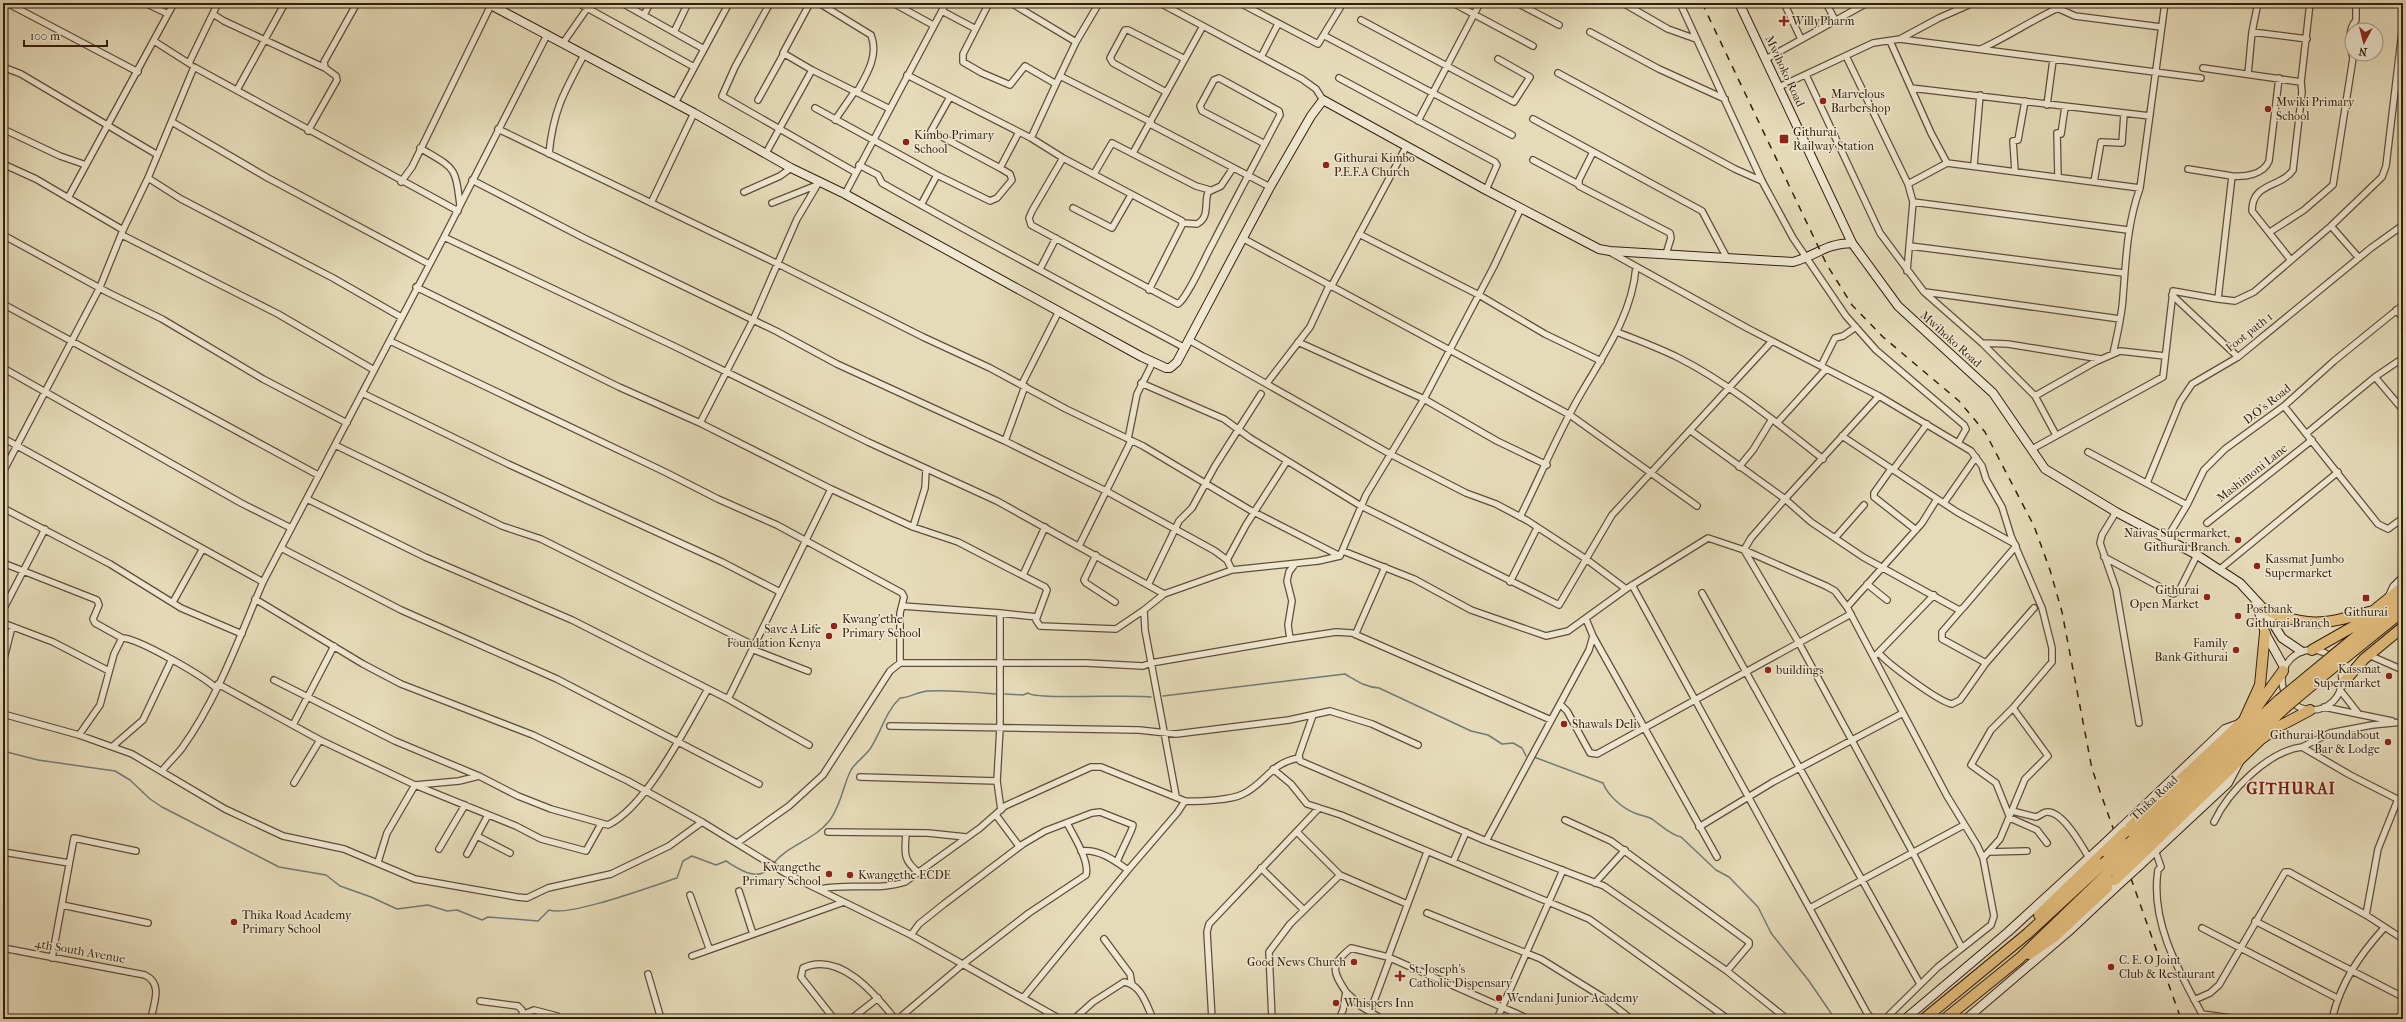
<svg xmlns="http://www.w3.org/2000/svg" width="2406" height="1022" viewBox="0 0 2406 1022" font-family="'IM FELL French Canon',serif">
  <rect width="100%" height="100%" fill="#e6dbb9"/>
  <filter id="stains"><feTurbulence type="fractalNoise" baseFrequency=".005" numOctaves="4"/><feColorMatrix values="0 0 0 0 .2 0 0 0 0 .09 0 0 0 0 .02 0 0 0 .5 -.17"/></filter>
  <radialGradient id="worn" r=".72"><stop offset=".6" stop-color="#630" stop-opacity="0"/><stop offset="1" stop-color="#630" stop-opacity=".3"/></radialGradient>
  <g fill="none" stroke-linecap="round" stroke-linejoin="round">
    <path stroke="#707b73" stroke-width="1.5" d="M1005,694L1023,695L1028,693C1035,700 1133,694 1151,697
      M1163,696L1345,674C1357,681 1365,687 1379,688L1471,731L1488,735L1502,744L1513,743L1522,748L1526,756
      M3,751L38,760L115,771L130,780L150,799L162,807L279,867L326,875L340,886L371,897L397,909L428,905L447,911L457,910L482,920L488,917L538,921L549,910C570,917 652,886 677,878L683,861L692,856L716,865L726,861C739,869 758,883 770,867
      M1534,757L1603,783C1608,796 1623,809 1637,814C1642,816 1647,816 1652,819C1662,826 1669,834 1681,837L1716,870L1729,877L1758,907L1771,933L1809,981L1835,1019
      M773,864C787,845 815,840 830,820C842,803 843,785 851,770C856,762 864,757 870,749C881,733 885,712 900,698C909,698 917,692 927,691C950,690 972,692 996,694"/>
    <g stroke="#604e37" stroke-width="8">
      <path id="street" d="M7,3L138,72
        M145,3L168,14
        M578,3L694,67
        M622,3L704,49
        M770,3L735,67L722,96L855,172
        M819,3L871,35C879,55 867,74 857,92
        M893,3L933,25
        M989,3L963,54V62L982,73L1010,85L1025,66L1056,84L1076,42L1099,3
        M1011,3L1076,42
        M1160,3L1302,79L1316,89L1323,100
        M1240,3L1318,44L1343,3
        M1315,3H1316
        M1453,3L1533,46
        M1517,3L1559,25
        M1580,3L1581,4
        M1623,3L1668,29L1696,39
        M1680,3L1762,181L1793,238L1846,316L1876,350L1964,425L1966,429L1958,443
        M1784,3L1801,39
        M1826,3L1835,20
        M2057,8L2075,16L2161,27
        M942,11L974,28
        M213,14L224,21L325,68
        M644,15L650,3
        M1361,20L1514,102L1530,77L1498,59
        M674,32L688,3
        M1590,32L1659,69L1725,99
        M2252,32L2307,39
        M1325,36L1512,135
        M1900,39L1939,18L1973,3
        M154,41L190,64
        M1890,41L1931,133L1947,163L2140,188
        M563,43L591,3
        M1981,49C2011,35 2038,16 2069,3
        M1846,56L1908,184L1913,202L1907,271
        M1261,57L1278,24
        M1766,59L1867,3
        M189,63L218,3
        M3,67L21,74L156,154
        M2203,68L2301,82
        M812,70L890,109
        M1558,73L1735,169L1762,181
        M2248,74L2252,32L2258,3
        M907,75L1031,138L1063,158L1182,221V225L1149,290
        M1806,75L1880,233L1924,292L1982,343L2035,396L2056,435
        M1060,76L1151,122
        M1339,78L1495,162L1497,165L1486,190
        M2279,78L2269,161C2263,175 2245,177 2232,176L2218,299L2235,301L2254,292L2331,226L2382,177L2386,166L2403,23
        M1779,87L1873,43L1900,39L2201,78
        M1911,88L2150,116
        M237,90L285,3
        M1166,92L1113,63L1110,58L1125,30H1128L1185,59
        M950,97L931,131L1000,168
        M758,100L783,55
        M675,103L729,3
        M2047,105L2053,60
        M815,108L937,175L990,201L997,198L1012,180L1010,174L1000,168L1019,132
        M1533,119L1702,211L1727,258
        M835,120L855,91
        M1418,121L1480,3
        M172,122L268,178L429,264
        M1150,124L1270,187
        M3,129L60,156L86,165
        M498,129L778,264L923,337L990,368L1066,409L1143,446L1250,510L1340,556
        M308,131L337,80L336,76L325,68L324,62L357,3
        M1031,138L1056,84
        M420,148C455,169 455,165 460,205
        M1593,152L1579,180V186L1670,233L1671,238L1666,254
        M766,153L812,70L783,53L810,3
        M1133,153L1203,26
        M549,154C553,111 564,92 584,55
        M1063,158L1032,211L1029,218L1031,225L1178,304C1188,297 1206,255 1213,243C1235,200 1258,157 1280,115L1279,111L1219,78L1214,80L1200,106L1202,111L1265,144
        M1533,160L1578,184
        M3,164L36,179L123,230
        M859,165L878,175L882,183C982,240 1084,294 1185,348
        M1974,165L1980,95
        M2188,169L2232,176
        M2015,171L2013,141L2018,140L2025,101
        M1094,174L1112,143L1196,186L1210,190
        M2058,176L2057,133L2061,134L2065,107
        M148,178L181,199L333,278L401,317
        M472,180L584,238L776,331L837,364L1005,441L1106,491L1215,551L1227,560L1232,570
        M401,182L412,167L491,5
        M2094,182L2101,142L2122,143L2124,114
        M1908,184L1947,163
        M744,192L780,176L791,168
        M845,194L946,3
        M68,198L174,3
        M1913,202L2128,230
        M651,203L694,113
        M772,203L817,185
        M921,205L937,175
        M1073,208L1112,228L1131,195
        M1183,223L1197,224C1210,217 1204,204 1208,192L1221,186L1233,168
        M2331,226L2359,258
        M2270,232L2304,210L2333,185L2353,58C2350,45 2347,31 2356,20V3
        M1359,234L1479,295L1545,334L1601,361
        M3,235L107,292L162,319L263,379L347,423
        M122,235L278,314L374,370
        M444,237L680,349L868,442L997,501L1164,594
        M1244,239L1570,415L1697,506
        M1910,246L2123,273
        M1610,252L1747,328L1879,396L1971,451L1982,466L1986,479L2002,507L2011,536L2042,608L2052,648V662L2013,708L2048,756L2025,779L2000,839L1983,858
        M2290,259L2252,211C2252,182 2281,188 2293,170L2302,92L2301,82L2310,3
        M1040,269L1056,238
        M416,287L619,387L700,423L831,489L913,527L958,542L1045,587L1047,590L1036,620L1040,626L1116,629L1144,610
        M1331,287L1406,147
        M1925,292L2120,319
        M2172,295L2238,357
        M3,304L318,475
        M2396,310L2403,318
        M1617,332C1637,340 1659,348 1679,358C1730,384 1777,423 1823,459
        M1189,340L1392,455L1466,493L1496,504L1528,521L1586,559L1626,589
        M390,341L665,472L718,499L777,525L902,593L904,597L900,613V663
        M1298,342L1424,399L1497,441L1547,465
        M1982,343L2008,344L2101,359
        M2113,354C2117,335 2122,316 2123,297C2126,259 2127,224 2140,188L2165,3
        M1821,366L1835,338L1843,336L1856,327
        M3,368L241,503L291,528
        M2375,377L2403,410
        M1141,383L1224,419L1250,438L1361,506L1559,605L1612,515L1772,341
        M1267,383L1310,327L1329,286
        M1022,384L1059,311
        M362,393L508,464L722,562L780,592
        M1879,396L1785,499L1751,538L1744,550L1799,643L1913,853L1962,948
        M2035,396L2095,362L2120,351L2165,356
        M2284,406L2378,524L2388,529L2403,518
        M700,423L753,320L797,219L819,182
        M1777,423L1826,369
        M1691,431L1785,499L1811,522L1863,557L1959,610L1963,608L2016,546
        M2307,433L2375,377L2403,358
        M1842,436L1957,512L2015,544
        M3,438L263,582
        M1128,439L1137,394L1153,362
        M1005,441L1025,386
        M335,445L502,526L541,539L755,646
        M2032,449L2163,377L2173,291L2218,299
        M2088,452L2187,505
        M1739,467L1753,450L1772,419
        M1891,469L1874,493V497L1916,530
        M1893,470L1927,424
        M3,472L100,287L123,230L148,178L194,67L458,211
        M2147,483L2180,402L2192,384L2238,357L2371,248L2403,225
        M307,499L425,557L572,620L728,699L809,745
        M1944,503L1976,457
        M3,508L110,564L181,608L242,634
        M2116,512L2102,535L2100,543L2116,589L2139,723
        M1520,517C1540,477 1557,435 1579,397C1603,355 1632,316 1636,267
        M2207,523L2312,440
        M913,527L925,488L926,470
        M1835,538L1864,505
        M2167,538L2187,505L2204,470L2225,449L2284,406L2334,361L2403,305
        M1079,546L1131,441
        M281,548L401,610L557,679L759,784
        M1343,551L1414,579L1471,610L1546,636L1568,631L1626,589L1708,538L1744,550L1826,586L1835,591L1847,607L1947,796L1977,845L1983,858L1994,916L1991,925L1938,967L1885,1019
        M1096,555L1084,580L1086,583L1115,602
        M2104,557L2173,594L2179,591L2197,555
        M1227,560L1246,525L1287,461
        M3,563L97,600L99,605L93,619L95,623L122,638
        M2220,569L2338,472
        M1023,575L1045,527
        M1510,582L1537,528
        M1867,584L1887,600
        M1148,585L1179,521L1192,508L1215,466L1261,394
        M1632,585L1867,1013L1872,1019
        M1702,593L1920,984
        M255,599L363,664L401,684L533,735L628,781L702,822L785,873L911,935L1060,1019
        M173,602L202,550
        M902,606L1000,613V728L997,781L1001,810
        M1847,607L1922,523L1937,499
        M3,610L45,529
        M1961,610L1942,632V639L1986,663
        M1000,613L1037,617
        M3,623L53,642L109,671
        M1356,633L1385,567
        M1593,636L1717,857
        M1290,639L1288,625L1292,601L1287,581L1289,572L1295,564
        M754,650L808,671
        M2282 680a30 30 0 1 1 60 0a30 30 0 1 1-60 0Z
        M1879,653C1888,664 1939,702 1952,704L1960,700L1986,663L2034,608
        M1877,654L1934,595
        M2371,656L2403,670
        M3,662L12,627
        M274,680L395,741L479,776L518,796L551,809L608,825C647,806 686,727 708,689
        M218,684L320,740L415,785L516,826L541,839L586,851L601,824
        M2340,690L2358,713
        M728,699L831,489
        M1560,704L1567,711L1590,753L1597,754L1851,614
        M2324,707L2392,721
        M2013,708L1991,730L1971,765L1996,783L2010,818L2037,830L2047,843
        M3,714L79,735L132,754L225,809L283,836L344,849L415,879L517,897L527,898L548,888L611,874L669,846L702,822
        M1313,715L1299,755L1300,761L1486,841L1604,886L1727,971L1787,1019
        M293,725L334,646
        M890,726L1139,730L1176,734L1289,720L1330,711L1372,724L1418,745
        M79,735L100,705L114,654L122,638C138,638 203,676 216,688
        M113,746L143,720L171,661
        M2302,747L2330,733L2372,725L2403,722
        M1273,769L1291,784L1307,804L1341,815L1589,919L1728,1019
        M162,771C168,763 176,756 182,748C218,698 239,638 263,582L444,237L547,35
        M860,777L997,781
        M294,783L320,740
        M1176,796L1145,630L1144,610L1164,594L1232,570L1318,561L1340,556L1366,495L1424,399L1494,266L1521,208
        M2012,811L2036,817C2040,816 2043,812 2047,812C2063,811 2082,846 2089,858
        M996,815L1019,846
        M1565,820L1611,841L1749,942V945L1727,971
        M2214,822C2228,792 2268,751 2302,747L2350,775L2403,802
        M1699,827L1773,782L1903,713
        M828,832L928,833L966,837
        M1297,832L1340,875L1407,904
        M906,833C905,853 902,859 919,873
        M477,836L510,853
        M1486,841L1589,650L1593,636L1586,619
        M737,843L789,806L823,775L890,671L900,663H1086L1143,666L1151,663L1290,639L1336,632L1352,633L1551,720
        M439,849L465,805
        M2155,850L2161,867L2158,870C2150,921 2178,970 2202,1014L2238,1019
        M3,852L69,863
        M1989,852L2027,851
        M467,854L488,815
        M378,862L387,833L415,785L459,781L479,776
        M1453,862L1466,832
        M1261,868L1304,910
        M1128,870L1177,813L1185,801
        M1595,883L1625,850
        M820,889C847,883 878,891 905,882L980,828L1005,806L1091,767H1101L1185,801C1198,802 1232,800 1243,794C1266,783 1270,763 1299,758
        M739,891L753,934
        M690,895L709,948
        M62,905L148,923
        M1810,908L1964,825
        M1427,913L1541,959L1604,998L1631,1019
        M2366,915L2378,849L2398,799
        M2255,921L2403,997
        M2202,928L2337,998
        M911,935L919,924L944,904L1023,844L1045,831L1092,813L1100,812L1133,825C1134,827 1119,855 1117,862
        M1104,939L1130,974L1132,985
        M3,948L145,975C163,984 154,1002 151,1019
        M692,956L844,902
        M1388,957L1427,852
        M52,958L74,838L136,851
        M648,974L661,1019
        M1346,992L1362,1007L1382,1019
        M1023,998L1128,870C1114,860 1099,849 1081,851
        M2194,1000L2210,993L2219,985L2285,872H2289L2366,915L2403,939
        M480,1001L518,1006L522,1010L523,1019
        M1370,1012L1390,958
        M524,1014L534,1010L557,1016
        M834,1019L801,977L803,968C840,951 875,994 895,1019
        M851,1019L878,998
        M898,1019L963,964L1029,913L1086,875C1090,861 1073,835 1067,823
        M1074,1019L1093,1002L1124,982C1141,984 1147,1006 1153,1019
        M1212,1019L1207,932L1209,924L1319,808
        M1272,1019L1269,952L1290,924L1340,875
        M1339,1019L1343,1010L1346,992C1332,971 1330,965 1351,948L1388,957L1529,1019
        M1497,1019L1563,870
        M2332,1019C2341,982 2359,956 2384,928"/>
    </g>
    <g stroke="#331f0c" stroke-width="10">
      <path id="secondary" d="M487,3L694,113L791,168L845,194L1142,357L1166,368H1170L1177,362L1270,187L1311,116L1323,100L1486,190L1599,249L1610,251L1793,262C1818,255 1824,244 1852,243
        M1739,3L1852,243L1898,306L1993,393L2045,469L2116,512L2197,555L2240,583L2264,609L2282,638L2301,651
        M2389,598L2394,587L2403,578
        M2256,602L2265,633L2284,667
        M2122,827L2225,729L2239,724
        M2139,866L2228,783L2239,762
        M1905,1019L2008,932L2103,845
        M1966,1019L2068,932L2116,887"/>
    </g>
    <g stroke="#331f0c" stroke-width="12">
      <path id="highway" d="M2264,609C2309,630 2328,623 2373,611
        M2312,650L2356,625L2403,587
        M2336,653L2403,598
        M2341,661L2403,611
        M2342,684L2364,659L2403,627
        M2244,720L2260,685L2265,633
        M2125,832L2254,711L2283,671
        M2125,844L2279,700
        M2131,852L2286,707
        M2137,859L2260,740L2278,727L2310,710
        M2039,915L2105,851
        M2029,954L2054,937L2115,880
        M1924,1019L2027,934L2104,863
        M1945,1019L2020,958L2110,871"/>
    </g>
    <use href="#street" stroke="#efe8d2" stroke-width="5.5"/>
    <use href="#secondary" stroke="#efe8d2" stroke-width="8"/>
    <use href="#highway" stroke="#e3be7c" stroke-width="10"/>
    <path stroke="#331f0c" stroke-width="1.5" stroke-dasharray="7 7" stroke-linecap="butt" d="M1702,3L1827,265L1852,305L1883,337L1959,401L1985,432L2034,526L2050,570L2062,612L2092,769L2181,1019"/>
    <g stroke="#331f0c" stroke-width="10" stroke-linecap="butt">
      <path id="secondary-bridge" d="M2103,845L2122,827
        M2116,887L2139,866"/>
    </g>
    <g stroke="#331f0c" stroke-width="12" stroke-linecap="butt">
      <path id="highway-bridge" d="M2279,700L2336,653
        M2286,707L2341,661
        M2105,851L2125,832
        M2104,863L2125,844
        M2110,871L2131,852
        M2115,880L2137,859"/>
    </g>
    <use href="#secondary-bridge" stroke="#efe8d2" stroke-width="8"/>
    <use href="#highway-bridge" stroke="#e3be7c" stroke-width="10"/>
  </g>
  <g fill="#8f2418" stroke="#efe8d2" stroke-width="1.5">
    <path d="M1782 15h4v4h4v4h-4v4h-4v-4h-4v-4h4z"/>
    <circle cx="1823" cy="101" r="4"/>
    <circle cx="2268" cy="109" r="4"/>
    <rect x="1779" y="134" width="10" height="10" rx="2"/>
    <circle cx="906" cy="142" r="4"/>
    <circle cx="1326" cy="165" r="4"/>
    <circle cx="2238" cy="540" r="4"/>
    <circle cx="2257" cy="566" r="4"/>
    <circle cx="2207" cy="597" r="4"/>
    <rect x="2362" y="594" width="8" height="8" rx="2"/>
    <circle cx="2238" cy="616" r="4"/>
    <circle cx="834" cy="626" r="4"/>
    <circle cx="829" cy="636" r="4"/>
    <circle cx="2236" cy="650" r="4"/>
    <circle cx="1768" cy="670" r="4"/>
    <circle cx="2389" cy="676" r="4"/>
    <circle cx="1564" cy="724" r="4"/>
    <circle cx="2388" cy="742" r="4"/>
    <circle cx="829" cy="874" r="4"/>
    <circle cx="850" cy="875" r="4"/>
    <circle cx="234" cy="922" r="4"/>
    <circle cx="1354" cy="962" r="4"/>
    <circle cx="2111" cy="967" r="4"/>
    <path d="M1398 970h4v4h4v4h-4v4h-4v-4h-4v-4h4z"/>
    <circle cx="1499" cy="998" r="4"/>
    <circle cx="1336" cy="1003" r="4"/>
  </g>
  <g text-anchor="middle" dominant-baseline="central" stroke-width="3" stroke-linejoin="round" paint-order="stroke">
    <g font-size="12" fill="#331f0c" stroke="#efe8d2" text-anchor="start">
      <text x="1792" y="21">WillyPharm</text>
      <text x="1831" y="94">Marvelous<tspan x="1831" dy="14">Barbershop</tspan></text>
      <text x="2276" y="102">Mwiki Primary<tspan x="2276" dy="14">School</tspan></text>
      <text x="1793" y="132">Githurai<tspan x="1793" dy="14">Railway Station</tspan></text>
      <text x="914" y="135">Kimbo Primary<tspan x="914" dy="14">School</tspan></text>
      <text x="1334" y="158">Githurai Kimbo<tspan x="1334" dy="14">P.E.F.A Church</tspan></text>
      <text x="2230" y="533" text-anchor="end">Naivas Supermarket,<tspan x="2230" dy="14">Githurai Branch.</tspan></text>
      <text x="2265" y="559">Kassmat Jumbo<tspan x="2265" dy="14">Supermarket</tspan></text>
      <text x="2199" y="590" text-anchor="end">Githurai<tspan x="2199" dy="14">Open Market</tspan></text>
      <text x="2246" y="609">Postbank<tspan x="2246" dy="14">Githurai Branch</tspan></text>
      <text x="2366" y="612" text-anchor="middle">Githurai</text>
      <text x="842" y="619">Kwang'ethe<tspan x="842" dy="14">Primary School</tspan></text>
      <text x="821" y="629" text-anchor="end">Save A Life<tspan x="821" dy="14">Foundation Kenya</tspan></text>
      <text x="2228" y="643" text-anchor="end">Family<tspan x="2228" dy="14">Bank-Githurai</tspan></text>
      <text x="2381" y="669" text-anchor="end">Kassmat<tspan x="2381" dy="14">Supermarket</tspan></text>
      <text x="1776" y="670">buildings</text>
      <text x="1572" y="724">Shawals Deli</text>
      <text x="2380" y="735" text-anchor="end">Githurai Roundabout<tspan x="2380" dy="14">Bar &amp; Lodge</tspan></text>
      <text x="821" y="867" text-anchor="end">Kwangethe<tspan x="821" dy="14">Primary School</tspan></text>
      <text x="858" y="875">Kwangethe ECDE</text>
      <text x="242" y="915">Thika Road Academy<tspan x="242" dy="14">Primary School</tspan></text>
      <text x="2119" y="960">C. E. O Joint<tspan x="2119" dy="14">Club &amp; Restaurant</tspan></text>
      <text x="1346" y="962" text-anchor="end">Good News Church</text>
      <text x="1409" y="969">St. Joseph's<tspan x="1409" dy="14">Catholic Dispensary</tspan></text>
      <text x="1507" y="998">Wendani Junior Academy</text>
      <text x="1344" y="1003">Whispers Inn</text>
    </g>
    <g font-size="12" fill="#331f0c" stroke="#efe8d2">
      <text transform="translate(1785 71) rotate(65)">Mwihoko Road</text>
      <text transform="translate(2249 332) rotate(-38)">Foot path 1</text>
      <text transform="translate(1951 339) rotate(42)">Mwihoko Road</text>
      <text transform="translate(2267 404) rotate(-38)">D.O's Road</text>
      <text transform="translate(2252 473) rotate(-38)">Mashimoni Lane</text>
      <text transform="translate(2154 798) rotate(-43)">Thika Road</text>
      <text transform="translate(80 951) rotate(10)">4th South Avenue</text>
    </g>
    <g font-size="16" font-weight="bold" letter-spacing="1" fill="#7a1f14" stroke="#efe8d2">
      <text x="2291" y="788">GITHURAI</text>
    </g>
  </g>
  <rect width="2406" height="1022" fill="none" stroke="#e6dbb9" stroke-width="16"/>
  <rect x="4" y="4" width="2398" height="1014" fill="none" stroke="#331f0c" stroke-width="2"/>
  <rect x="8" y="8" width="2390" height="1006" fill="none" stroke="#331f0c"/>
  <g transform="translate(2364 42) rotate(187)"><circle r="19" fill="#efe8d2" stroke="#a49883"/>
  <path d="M0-3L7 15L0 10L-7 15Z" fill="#8f2418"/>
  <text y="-6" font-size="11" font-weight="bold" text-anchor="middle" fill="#331f0c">N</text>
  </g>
  <path d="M24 40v6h83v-6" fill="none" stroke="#331f0c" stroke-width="2"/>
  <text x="30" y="40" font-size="12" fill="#331f0c" stroke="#efe8d2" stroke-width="3" paint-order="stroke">100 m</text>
  <rect width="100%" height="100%" filter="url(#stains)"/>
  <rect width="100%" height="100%" fill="url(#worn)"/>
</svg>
